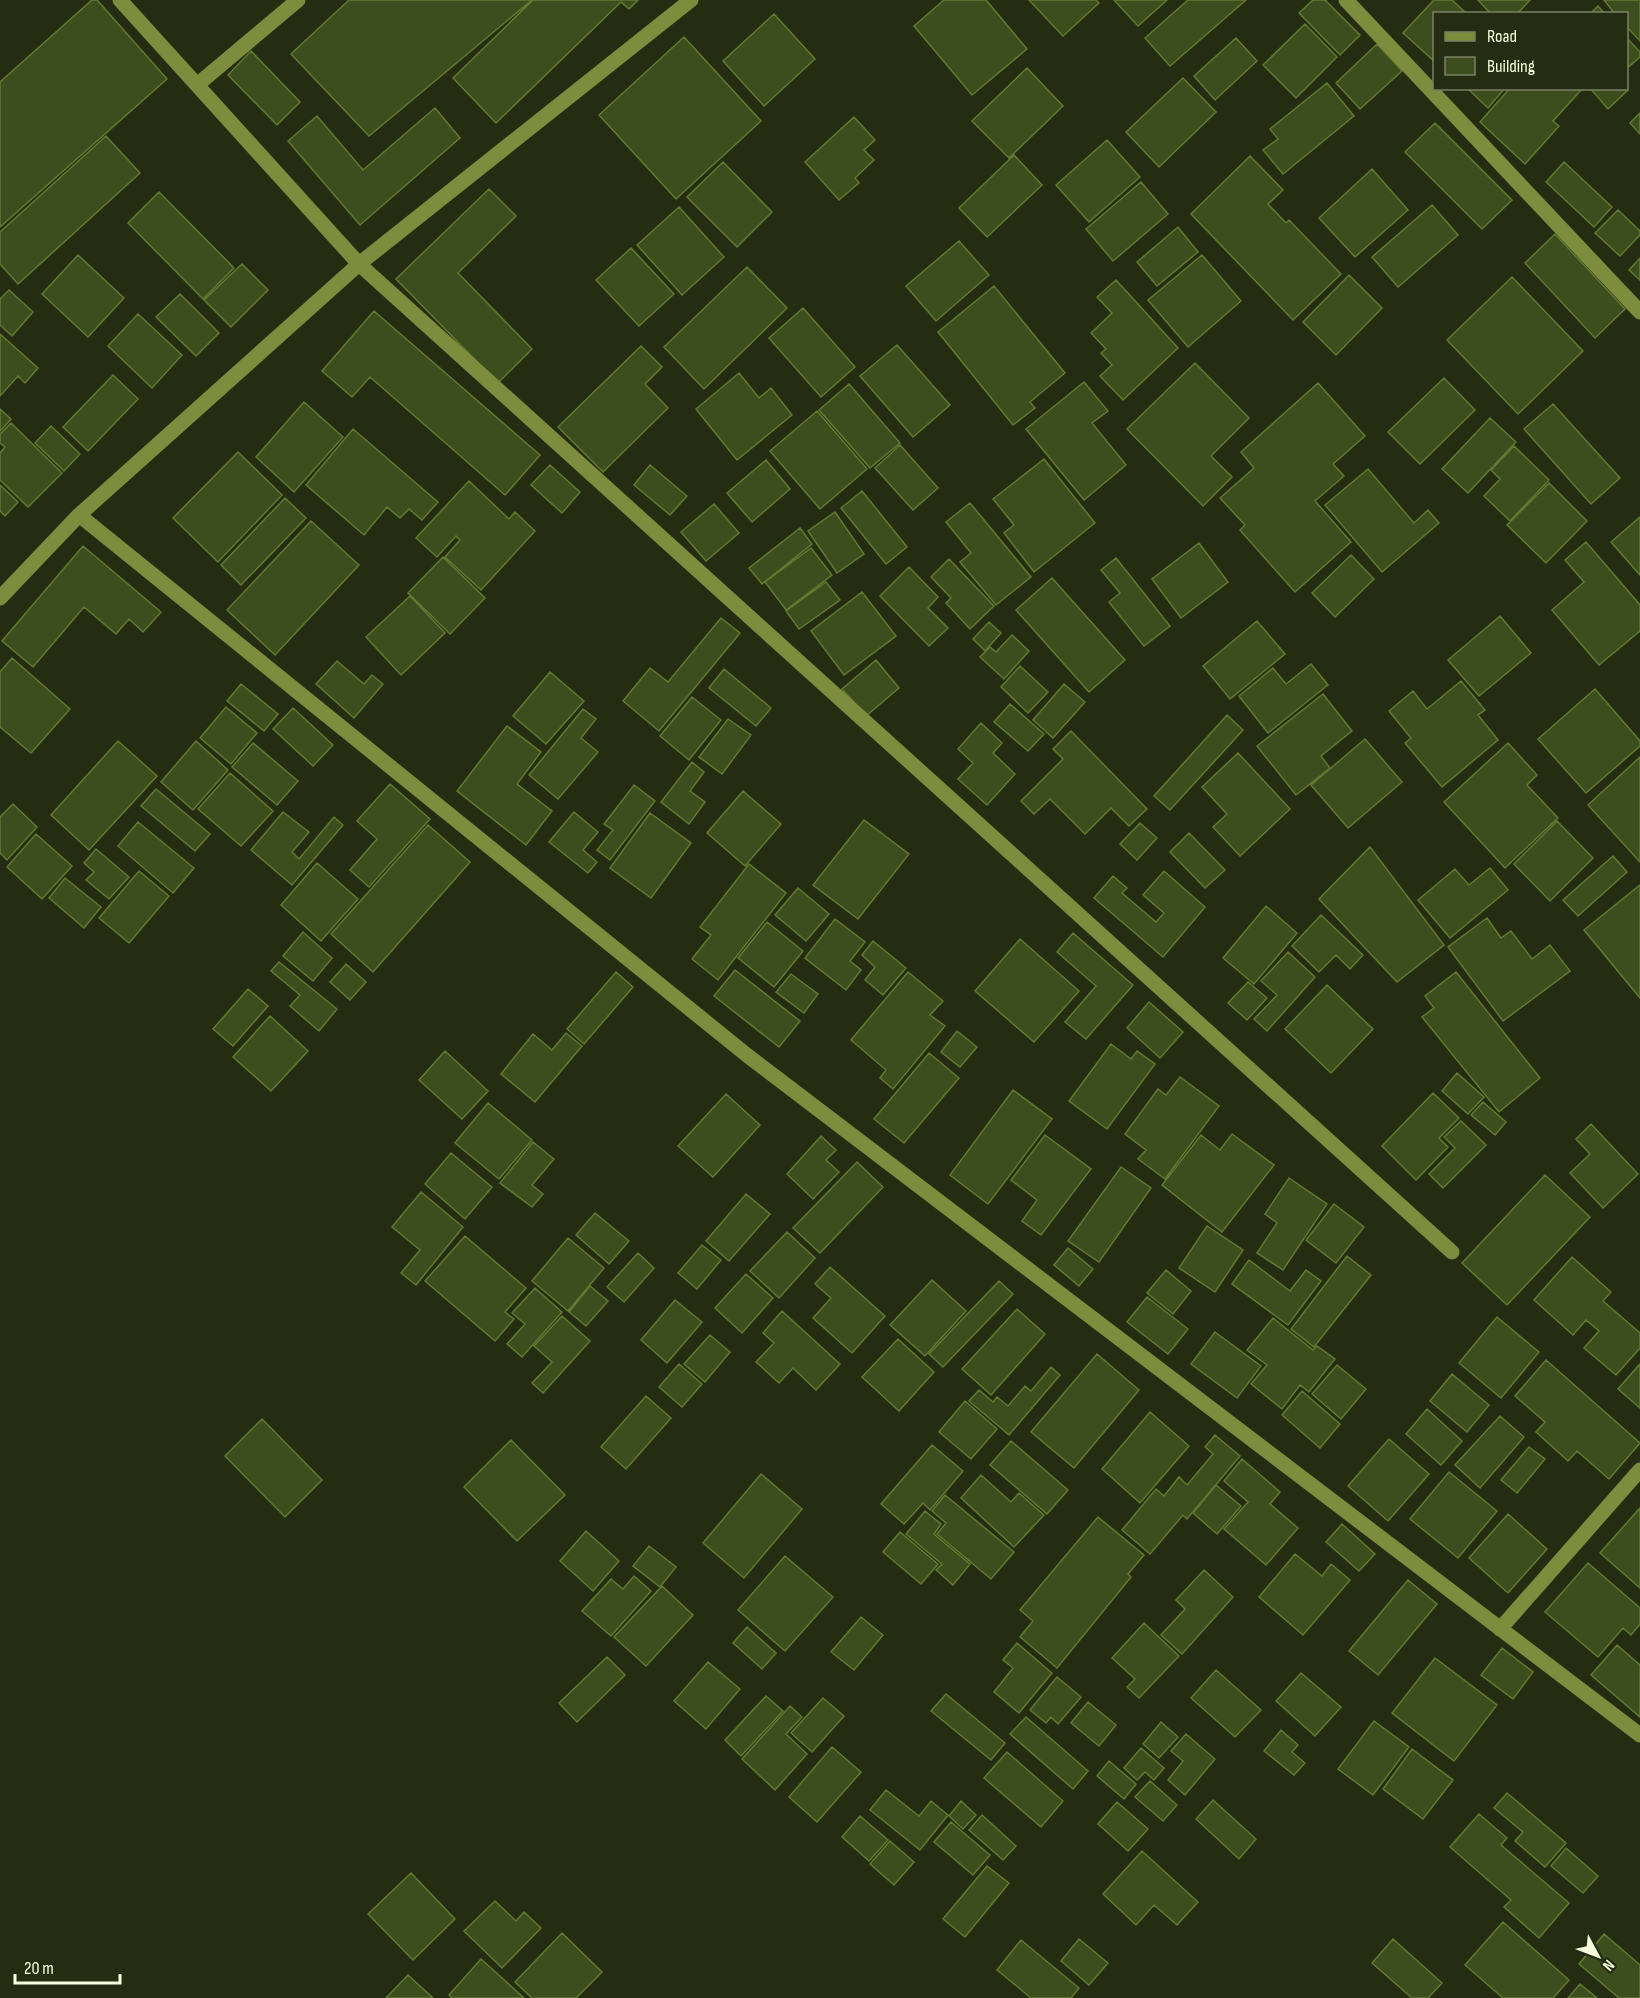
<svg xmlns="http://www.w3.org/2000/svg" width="1640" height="1998" viewBox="0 0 1640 1998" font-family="'Sofia Sans Condensed',sans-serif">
  <rect width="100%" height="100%" fill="#242d12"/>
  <path fill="#3d4e1e" stroke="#617a30" stroke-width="1.5" d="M92,0H97L167,79L0,227V82Z
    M349,0H532L369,136L291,54Z
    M533,0H638L629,9L621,2L496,123L453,78Z
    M944,0H986L1027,49L972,95L914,26Z
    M1029,0H1096L1099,3L1063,36Z
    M1114,0H1167L1138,26Z
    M1188,0H1246L1170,66L1145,38Z
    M1313,0H1325L1360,35L1340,55L1299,13Z
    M1434,0H1452L1467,14H1434V61L1403,33Z
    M1478,0H1530L1517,14H1491Z
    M1604,0H1640V41L1626,26V14H1615Z
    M1598,6L1605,14H1590Z
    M774,14L815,59L764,106L723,61Z
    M1305,24L1337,57L1296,98L1263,65Z
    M684,37L761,121L676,199L599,115Z
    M1626,37L1640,52V57L1626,69Z
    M1236,38L1257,61L1215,100L1194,76Z
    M1377,44L1402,71L1360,109L1336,83Z
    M251,51L300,102L277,125L228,75Z
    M1027,68L1063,106L1009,158L972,121Z
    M1183,78L1216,112L1159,167L1126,132Z
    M1327,83L1354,116L1283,174L1263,150L1278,139L1270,129Z
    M1467,88H1505L1488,108Z
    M1510,88H1583L1553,121L1559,126L1525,164L1480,122Z
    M1590,88H1626L1628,90L1608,109Z
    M435,108L460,138L360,225L288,141L317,116L363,170Z
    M1640,113V134L1630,123Z
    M854,117L875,140L864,150L874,160L855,178L859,183L839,200L805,162Z
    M1435,123L1512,200L1482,229L1405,152Z
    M106,136L140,173L18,284L0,264V232Z
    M1107,140L1140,177L1089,222L1056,185Z
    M1014,155L1042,185L987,237L959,208Z
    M1250,156L1283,190L1268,204L1286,223L1289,220L1341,274L1293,320L1191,214Z
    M723,162L772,212L737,247L687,197Z
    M1564,162L1612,207L1594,227L1546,182Z
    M1372,169L1408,210L1355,257L1319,218Z
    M1141,182L1168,214L1113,261L1086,229Z
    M489,189L516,216L458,273L532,349L498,383L396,279Z
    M159,192L234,268L203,299L128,223Z
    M1432,205L1458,235L1398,287L1372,257Z
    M679,207L724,257L682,295L637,245Z
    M1618,210L1640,231V235L1620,256L1595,233Z
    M1178,227L1198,252L1157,286L1137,262Z
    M1555,234L1625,309L1595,338L1525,263Z
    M959,241L989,275L936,321L906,286Z
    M631,248L674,294L639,326L596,280Z
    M78,255L124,298L88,337L42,294Z
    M1202,255L1241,301L1188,347L1148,300Z
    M1640,258V280L1629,270Z
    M242,264L268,290L231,327L204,300Z
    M747,267L787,308L704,389L664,347Z
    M1349,275L1382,308L1336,355L1303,322Z
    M1512,277L1583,351L1518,414L1447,340Z
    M1116,280L1178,348L1123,400L1100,376L1112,365L1101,353L1106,349L1091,333L1112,313L1097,297Z
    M994,286L1065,373L1030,402L1035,408L1013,425L938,332Z
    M9,290L33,312L12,336L0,325V299Z
    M180,294L219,333L196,356L156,317Z
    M803,308L855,367L821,397L769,338Z
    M374,311L540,455L505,495L370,377L352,397L322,371Z
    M138,314L182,355L152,388L108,346Z
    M0,334L38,368L25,383L18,376L0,396Z
    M897,345L950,405L913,437L860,376Z
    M641,346L662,367L645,384L668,408L603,472L558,427Z
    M1195,363L1249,418L1211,456L1232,477L1203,506L1127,429Z
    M739,373L759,398L771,388L792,415L737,460L696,409Z
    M113,375L138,399L88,451L63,427Z
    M1444,378L1475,410L1420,464L1388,432Z
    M1084,382L1108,411L1092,423L1126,465L1084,500L1026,429Z
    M1318,383L1365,436L1333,464L1344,476L1315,501L1351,542L1295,592L1240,530L1245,525L1220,498L1254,468L1241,452Z
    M849,384L900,443L870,468L819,410Z
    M304,402L343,437L294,492L256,457Z
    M1553,404L1620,478L1591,504L1524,429Z
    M0,409L11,419L0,431Z
    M817,411L867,469L820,509L770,451Z
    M1490,418L1516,442L1468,493L1442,469Z
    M11,423L62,473L28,507L0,480V453L5,447L0,443V434Z
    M51,426L80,454L64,471L35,443Z
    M353,429L438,502L422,520L409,509L400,518L387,507L364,535L306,485Z
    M900,445L938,488L913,510L875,468Z
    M1514,446L1549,480L1510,521L1484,496L1500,479L1491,470Z
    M238,452L282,495L218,562L173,518Z
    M1044,459L1095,523L1034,572L1004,533L1014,525L993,499Z
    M766,460L790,489L752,522L727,493Z
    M550,465L580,492L562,513L531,485Z
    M650,465L687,496L670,515L634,485Z
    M1368,469L1414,523L1428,510L1439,523L1382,572L1325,505Z
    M469,481L509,519L515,512L535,531L481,590L445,557L460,540L456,536L437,557L416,538Z
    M1549,483L1587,521L1546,563L1507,525Z
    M0,485L18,502L5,516L0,511Z
    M862,491L907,547L886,564L841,508Z
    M285,498L306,518L241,585L221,565Z
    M970,503L1031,577L996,605L960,562L971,553L946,522Z
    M714,504L739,533L706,561L681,532Z
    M835,512L864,554L837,573L808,531Z
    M1640,517V575L1611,542Z
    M311,521L359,565L275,655L227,610Z
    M800,528L812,544L762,584L749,568Z
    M1586,542L1640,605V631L1599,665L1552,610L1584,582L1565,560Z
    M1199,543L1228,582L1181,618L1152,579Z
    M83,546L161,612L143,632L129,619L116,634L84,607L33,667L2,641Z
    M811,548L832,575L786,610L765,582Z
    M1351,555L1374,579L1335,617L1312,593Z
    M443,557L485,598L450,634L408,593Z
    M1116,558L1170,626L1144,646L1109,602L1120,593L1101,570Z
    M949,559L994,606L970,629L946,603L951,598L931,577Z
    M909,567L938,597L928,608L948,628L929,646L880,596Z
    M1052,578L1125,660L1089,692L1016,610Z
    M826,582L840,600L799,629L786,611Z
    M862,592L896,636L844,675L811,631Z
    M410,596L445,633L401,675L366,637Z
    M1500,616L1531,653L1479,696L1448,660Z
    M721,618L740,633L659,731L623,701L650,668L668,682Z
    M1257,621L1285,654L1230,699L1203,666Z
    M989,622L1001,633L985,651L973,639Z
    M1012,635L1029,651L1004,679L980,657L990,647L996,652Z
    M12,658L70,709L31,753L0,727V672Z
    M876,660L899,688L866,716L842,689Z
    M337,661L364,684L372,675L383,684L354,718L316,684Z
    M1311,664L1328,685L1268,733L1239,696L1273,668L1286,684Z
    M1020,666L1048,692L1028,713L1001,687Z
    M724,669L771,708L756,726L709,688Z
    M550,672L584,701L546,744L513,716Z
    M1461,681L1485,710L1478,715L1498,740L1442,787L1405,743L1411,738L1389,711L1413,691L1427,709Z
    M241,684L278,714L264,731L227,701Z
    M1064,684L1085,702L1053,738L1033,720Z
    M1595,689L1640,741V746L1586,793L1538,739Z
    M1323,694L1352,731L1321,756L1330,768L1296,795L1257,746Z
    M692,697L721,720L689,760L660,736Z
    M1010,704L1044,734L1028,751L994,722Z
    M226,707L257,733L231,764L200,738Z
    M293,708L333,745L313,766L273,729Z
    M583,709L596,719L581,738L598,752L558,799L529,775Z
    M1227,715L1243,730L1170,810L1154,796Z
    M728,719L751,735L722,774L699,757Z
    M981,723L1002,743L993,753L1015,774L987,805L958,779L973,763L958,749Z
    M507,726L541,752L517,784L552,811L526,845L457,791Z
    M1071,731L1147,809L1129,826L1111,808L1085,834L1050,799L1034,814L1021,801L1063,759L1053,749Z
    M1365,739L1402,782L1348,828L1311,785Z
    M118,741L157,776L89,850L51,815Z
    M196,741L228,770L193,810L161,782Z
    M253,743L298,781L277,805L232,767Z
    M1508,743L1537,775L1527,785L1558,818L1505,868L1444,802Z
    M1238,753L1290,809L1240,856L1213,827L1227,814L1202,787Z
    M1640,757V862L1588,805Z
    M692,762L704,772L690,791L705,802L689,824L661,802Z
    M230,773L273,811L241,846L198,809Z
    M390,784L430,819L369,887L350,870L377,839L357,821Z
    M634,785L655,801L610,860L597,850L613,830L604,824Z
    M156,789L210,834L195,851L141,806Z
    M743,791L781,824L745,866L707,833Z
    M13,804L37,827L7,860L0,853V817Z
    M283,812L309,832L292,852L299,859L334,817L343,825L292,885L251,850Z
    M574,812L598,832L583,850L597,862L588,873L549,842Z
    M650,813L691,843L651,898L610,868Z
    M864,820L909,854L858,919L813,885Z
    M1557,821L1593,858L1550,901L1514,864Z
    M138,822L194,868L173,893L118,846Z
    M1140,823L1157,838L1137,860L1120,844Z
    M428,825L470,862L373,972L331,934Z
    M1189,833L1225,870L1205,888L1170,852Z
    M36,834L72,866L42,899L7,867Z
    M1370,847L1444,945L1397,982L1319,899Z
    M96,849L129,877L109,899L86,880L94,872L84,863Z
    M1613,856L1627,872L1578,916L1563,900Z
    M317,863L358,899L321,941L281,905Z
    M749,864L786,893L718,980L692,959L711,935L700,927Z
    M1490,868L1508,890L1450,938L1418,900L1455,869L1469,885Z
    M139,871L169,896L129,943L99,918Z
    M1164,871L1205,907L1163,957L1094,898L1113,876L1127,888L1122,893L1156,922L1164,913L1143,895Z
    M65,878L101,907L84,928L49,898Z
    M1640,885V998L1584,930Z
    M798,888L829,914L806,941L775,915Z
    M1266,906L1297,933L1254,984L1223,958Z
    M1321,915L1363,955L1350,969L1336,955L1319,972L1292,946Z
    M1487,918L1501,938L1511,931L1532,959L1550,945L1570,971L1503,1021L1448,947Z
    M835,919L865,942L850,961L861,970L846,990L805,958Z
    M767,922L803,951L774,987L738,958Z
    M303,932L332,958L313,981L283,956Z
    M1073,933L1133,985L1086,1039L1065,1022L1096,986L1057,952Z
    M1020,939L1079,991L1034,1042L975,991Z
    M873,941L906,968L883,995L865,980L875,967L862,955Z
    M1288,952L1315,977L1267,1031L1254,1019L1277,995L1261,981Z
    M279,962L337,1009L319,1031L290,1006L300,995L271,971Z
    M346,964L366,982L350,1000L330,982Z
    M735,970L800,1021L779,1047L714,996Z
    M616,972L633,987L584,1044L567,1029Z
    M908,972L943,1001L930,1015L945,1026L893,1089L880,1078L886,1070L851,1040Z
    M1456,972L1540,1078L1499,1112L1422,1017L1434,1008L1425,996Z
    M791,974L818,994L804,1013L776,992Z
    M1248,982L1267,998L1247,1020L1228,1003Z
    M1327,985L1373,1029L1331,1073L1285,1029Z
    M248,989L268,1006L233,1046L213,1029Z
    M1149,1002L1183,1032L1160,1058L1127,1028Z
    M270,1016L308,1051L271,1091L233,1057Z
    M957,1031L977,1047L960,1067L941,1052Z
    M566,1033L582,1046L535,1102L501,1074L533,1034L552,1050Z
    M1111,1044L1131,1059L1137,1051L1155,1064L1107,1129L1069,1101Z
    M445,1051L488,1091L462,1119L419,1080Z
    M929,1053L959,1078L904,1143L874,1119Z
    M1457,1073L1484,1097L1468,1114L1442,1091Z
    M1180,1077L1219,1106L1165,1179L1138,1159L1146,1150L1125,1134L1158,1089L1166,1095Z
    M1013,1090L1052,1119L988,1204L950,1175Z
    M1433,1093L1459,1118L1439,1138L1448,1147L1416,1180L1382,1146Z
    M726,1094L760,1125L713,1177L678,1146Z
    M1483,1102L1506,1122L1495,1135L1471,1115Z
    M488,1103L532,1140L499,1179L455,1143Z
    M1461,1121L1486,1145L1443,1188L1429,1174L1455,1148L1444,1137Z
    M1591,1124L1638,1174L1603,1208L1570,1173L1590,1154L1576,1139Z
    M1232,1134L1274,1165L1222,1232L1162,1185L1201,1135L1220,1150Z
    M1045,1135L1091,1169L1041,1235L1022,1221L1037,1200L1011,1180Z
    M821,1136L836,1150L826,1160L839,1172L813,1199L787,1174Z
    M533,1142L554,1159L532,1185L543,1194L532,1207L500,1183Z
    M451,1153L492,1187L465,1219L425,1184Z
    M857,1162L883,1187L820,1253L793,1228Z
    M1121,1167L1151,1188L1099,1262L1068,1241Z
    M1545,1175L1590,1217L1507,1305L1462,1263Z
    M1289,1178L1327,1204L1283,1270L1257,1253L1277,1223L1265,1214Z
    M421,1192L463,1227L416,1285L401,1273L420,1250L392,1227Z
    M746,1194L770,1214L729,1261L706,1241Z
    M1334,1204L1364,1227L1336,1263L1306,1240Z
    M595,1213L629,1241L609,1264L576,1235Z
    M1207,1226L1243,1250L1215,1292L1179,1268Z
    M787,1232L815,1258L779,1298L750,1271Z
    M465,1236L526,1288L505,1312L514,1319L495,1341L425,1281Z
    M568,1238L604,1268L568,1311L532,1281Z
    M702,1245L721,1260L697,1289L678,1273Z
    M1068,1248L1093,1269L1079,1286L1054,1265Z
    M638,1253L654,1268L624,1302L607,1287Z
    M1347,1256L1371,1275L1314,1347L1291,1329Z
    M1572,1257L1611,1292L1603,1301L1640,1333V1348L1616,1375L1584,1348L1599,1331L1586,1320L1573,1335L1534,1300Z
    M1249,1260L1290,1291L1306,1270L1321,1281L1288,1325L1232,1284Z
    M830,1267L885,1316L852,1353L813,1318L831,1298L815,1284Z
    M1166,1270L1191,1291L1173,1314L1147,1293Z
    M746,1274L773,1298L742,1333L715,1308Z
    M932,1280L966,1311L925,1356L890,1325Z
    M999,1281L1013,1294L943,1367L929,1354Z
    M590,1286L608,1301L586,1326L569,1312Z
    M535,1288L562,1312L522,1357L507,1344L525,1324L512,1313Z
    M1147,1297L1188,1329L1168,1354L1127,1322Z
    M675,1300L702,1322L667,1363L641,1340Z
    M1017,1309L1045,1334L991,1395L962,1369Z
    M782,1311L840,1364L816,1390L793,1368L779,1383L756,1362L774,1343L763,1333Z
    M562,1316L590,1341L543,1393L532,1383L552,1362L534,1346Z
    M1497,1317L1539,1352L1501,1398L1459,1363Z
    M1273,1318L1313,1350L1317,1346L1335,1359L1309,1392L1300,1385L1282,1409L1251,1384L1267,1365L1247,1350Z
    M1215,1332L1261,1366L1237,1398L1191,1364Z
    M710,1335L730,1352L705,1382L684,1364Z
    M898,1339L934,1372L899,1411L862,1377Z
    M1097,1354L1139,1390L1074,1468L1031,1432Z
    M1546,1360L1640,1443L1609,1479L1577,1451L1568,1461L1536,1432L1545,1422L1515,1396Z
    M679,1364L702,1384L682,1407L659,1387Z
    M1640,1364V1408L1618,1389Z
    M1337,1365L1366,1389L1341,1419L1312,1394Z
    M1051,1367L1060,1375L1009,1435L969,1401L979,1390L993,1402L997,1397L1008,1406L1025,1386L1031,1391Z
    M1452,1374L1489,1405L1467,1432L1430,1401Z
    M1302,1391L1340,1424L1320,1448L1282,1415Z
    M646,1396L671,1418L626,1469L601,1447Z
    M965,1401L997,1429L971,1459L939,1432Z
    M1427,1409L1462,1441L1441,1465L1406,1434Z
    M1150,1412L1189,1446L1140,1503L1102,1469Z
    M1500,1416L1524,1437L1480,1488L1455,1465Z
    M262,1419L322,1480L285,1517L225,1456Z
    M1215,1435L1240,1456L1187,1519L1183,1515L1150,1554L1122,1530L1156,1489L1164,1496L1179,1477L1187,1485L1213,1454L1205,1447Z
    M1389,1439L1429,1474L1388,1521L1348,1486Z
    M511,1440L565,1495L517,1541L464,1487Z
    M1011,1441L1068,1490L1047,1514L990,1465Z
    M932,1445L963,1471L930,1510L923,1503L904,1524L881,1504Z
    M1529,1447L1545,1459L1517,1493L1501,1480Z
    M1242,1459L1280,1492L1270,1504L1298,1528L1266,1565L1224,1529L1248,1502L1224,1481Z
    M1449,1472L1497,1511L1458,1558L1410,1519Z
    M761,1474L802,1509L744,1578L703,1543Z
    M981,1475L1011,1502L1019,1493L1044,1515L1014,1547L961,1498Z
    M1216,1485L1241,1506L1217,1534L1193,1513Z
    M945,1495L1014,1552L991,1579L937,1534L946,1523L932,1511Z
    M1640,1508V1588L1600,1553Z
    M925,1511L941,1524L934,1534L970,1564L953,1585L936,1570L942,1564L906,1534Z
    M1508,1514L1547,1549L1508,1593L1469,1558Z
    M1098,1517L1144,1555L1128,1574L1131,1577L1057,1668L1020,1637L1033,1621L1020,1610Z
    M1342,1524L1375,1554L1359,1571L1326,1542Z
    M586,1531L619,1561L593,1591L560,1561Z
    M900,1532L938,1564L921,1584L883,1552Z
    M649,1546L676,1567L660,1587L633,1566Z
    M1295,1554L1322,1576L1331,1564L1350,1580L1303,1635L1259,1597Z
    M785,1556L833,1597L785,1651L738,1610Z
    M1588,1563L1640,1608V1624L1631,1635L1623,1628L1598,1657L1545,1612Z
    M1204,1570L1233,1597L1182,1654L1161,1635L1185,1609L1176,1600Z
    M634,1576L651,1591L611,1636L582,1611L611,1579L623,1589Z
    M1408,1580L1437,1604L1378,1675L1349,1651Z
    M662,1586L693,1615L646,1666L614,1637Z
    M861,1617L883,1635L854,1670L831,1652Z
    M1144,1623L1179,1656L1139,1698L1127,1687L1135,1679L1112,1658Z
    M747,1627L776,1653L762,1669L733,1643Z
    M1017,1643L1052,1673L1019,1713L994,1692L1013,1668L1003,1660Z
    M1617,1645L1640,1665V1717L1591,1675Z
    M1502,1648L1533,1672L1513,1699L1481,1675Z
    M607,1657L625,1675L577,1722L559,1703Z
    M1435,1658L1497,1705L1454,1761L1392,1713Z
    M708,1662L740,1689L706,1729L674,1701Z
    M1216,1670L1261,1710L1235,1737L1191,1698Z
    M1301,1673L1341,1707L1315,1736L1276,1701Z
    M1057,1677L1081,1697L1058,1724L1051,1717L1046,1723L1030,1710Z
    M946,1694L1005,1743L991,1760L931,1711Z
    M766,1696L783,1711L741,1756L725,1740Z
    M823,1698L844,1716L812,1752L791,1733Z
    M1088,1702L1116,1725L1099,1746L1071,1723Z
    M790,1706L802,1717L786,1734L807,1754L775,1790L742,1759Z
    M1026,1717L1088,1771L1073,1789L1010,1734Z
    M1374,1721L1409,1747L1373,1795L1338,1769Z
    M1161,1722L1178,1737L1159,1758L1143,1744Z
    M1281,1730L1298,1745L1292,1752L1305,1763L1294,1775L1264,1751Z
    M1186,1734L1215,1759L1185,1795L1168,1780L1183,1761L1171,1751Z
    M832,1747L861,1772L817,1822L789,1797Z
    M1141,1748L1164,1768L1154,1780L1145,1772L1137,1780L1124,1768Z
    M1412,1749L1453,1780L1423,1819L1383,1789Z
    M1007,1752L1063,1801L1041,1827L984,1778Z
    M1109,1761L1136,1784L1124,1799L1097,1776Z
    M1150,1781L1177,1805L1163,1821L1135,1797Z
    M886,1790L919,1816L931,1801L948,1815L920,1850L870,1810Z
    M1507,1793L1566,1843L1545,1867L1515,1841L1523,1832L1494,1808Z
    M1213,1800L1256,1839L1239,1859L1196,1819Z
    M961,1801L976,1815L963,1829L949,1816Z
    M1117,1802L1148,1829L1128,1851L1098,1824Z
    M1479,1814L1507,1838L1501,1845L1569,1903L1539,1938L1504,1907L1511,1900L1450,1847Z
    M982,1815L1016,1846L1003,1860L969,1830Z
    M860,1816L888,1840L869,1861L842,1837Z
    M951,1822L990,1855L973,1875L934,1842Z
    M890,1841L914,1862L894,1885L870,1864Z
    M1566,1848L1598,1876L1583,1893L1551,1866Z
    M1142,1851L1198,1902L1177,1925L1154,1905L1136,1925L1103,1894Z
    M987,1866L1009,1883L965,1937L943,1919Z
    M411,1873L455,1919L413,1960L368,1914Z
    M495,1901L516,1921L524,1912L541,1928L502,1968L464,1931Z
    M1503,1922L1569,1980L1553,1998H1503L1465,1965Z
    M562,1933L602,1972L576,1998H532L515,1982Z
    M1604,1934L1640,1965V1998H1619L1579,1964Z
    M1079,1939L1108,1963L1089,1985L1061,1961Z
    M1393,1939L1442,1983L1428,1998H1412L1372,1963Z
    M1021,1940L1079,1988L1071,1998H1031L997,1970Z
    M481,1959L524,1998H452L449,1995Z
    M408,1975L433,1998H386Z
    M1580,1984L1597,1998H1568Z"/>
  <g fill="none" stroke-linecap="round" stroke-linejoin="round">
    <path stroke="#7d8c3d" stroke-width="15" d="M120,0L359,264L1452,1252
      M1346,0L1640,312
      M197,85L298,0
      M79,515L748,1056L1640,1735
      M0,598L79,515L359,264L691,0
      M1500,1629L1640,1470"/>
  </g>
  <rect x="1433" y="12" width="195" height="78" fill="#242d12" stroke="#788164" stroke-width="1.5"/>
  <rect x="1445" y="32" width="30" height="9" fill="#7d8c3d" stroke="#788164" stroke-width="1.5"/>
  <text x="1487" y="42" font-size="18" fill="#f6ffde">Road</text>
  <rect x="1445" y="57" width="30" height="18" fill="#3d4e1e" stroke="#788164" stroke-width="1.5"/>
  <text x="1487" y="72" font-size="18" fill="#f6ffde">Building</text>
  <g transform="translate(1598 1956) rotate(131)" stroke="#242d12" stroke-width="4.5" paint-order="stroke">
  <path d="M0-4.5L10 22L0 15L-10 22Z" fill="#f6ffde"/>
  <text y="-9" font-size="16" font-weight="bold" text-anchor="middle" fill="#f6ffde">N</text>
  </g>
  <path d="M15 1974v9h105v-9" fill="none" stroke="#f6ffde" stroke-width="3"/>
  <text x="24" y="1974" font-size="18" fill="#f6ffde" stroke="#242d12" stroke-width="4.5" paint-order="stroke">20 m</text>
</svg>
